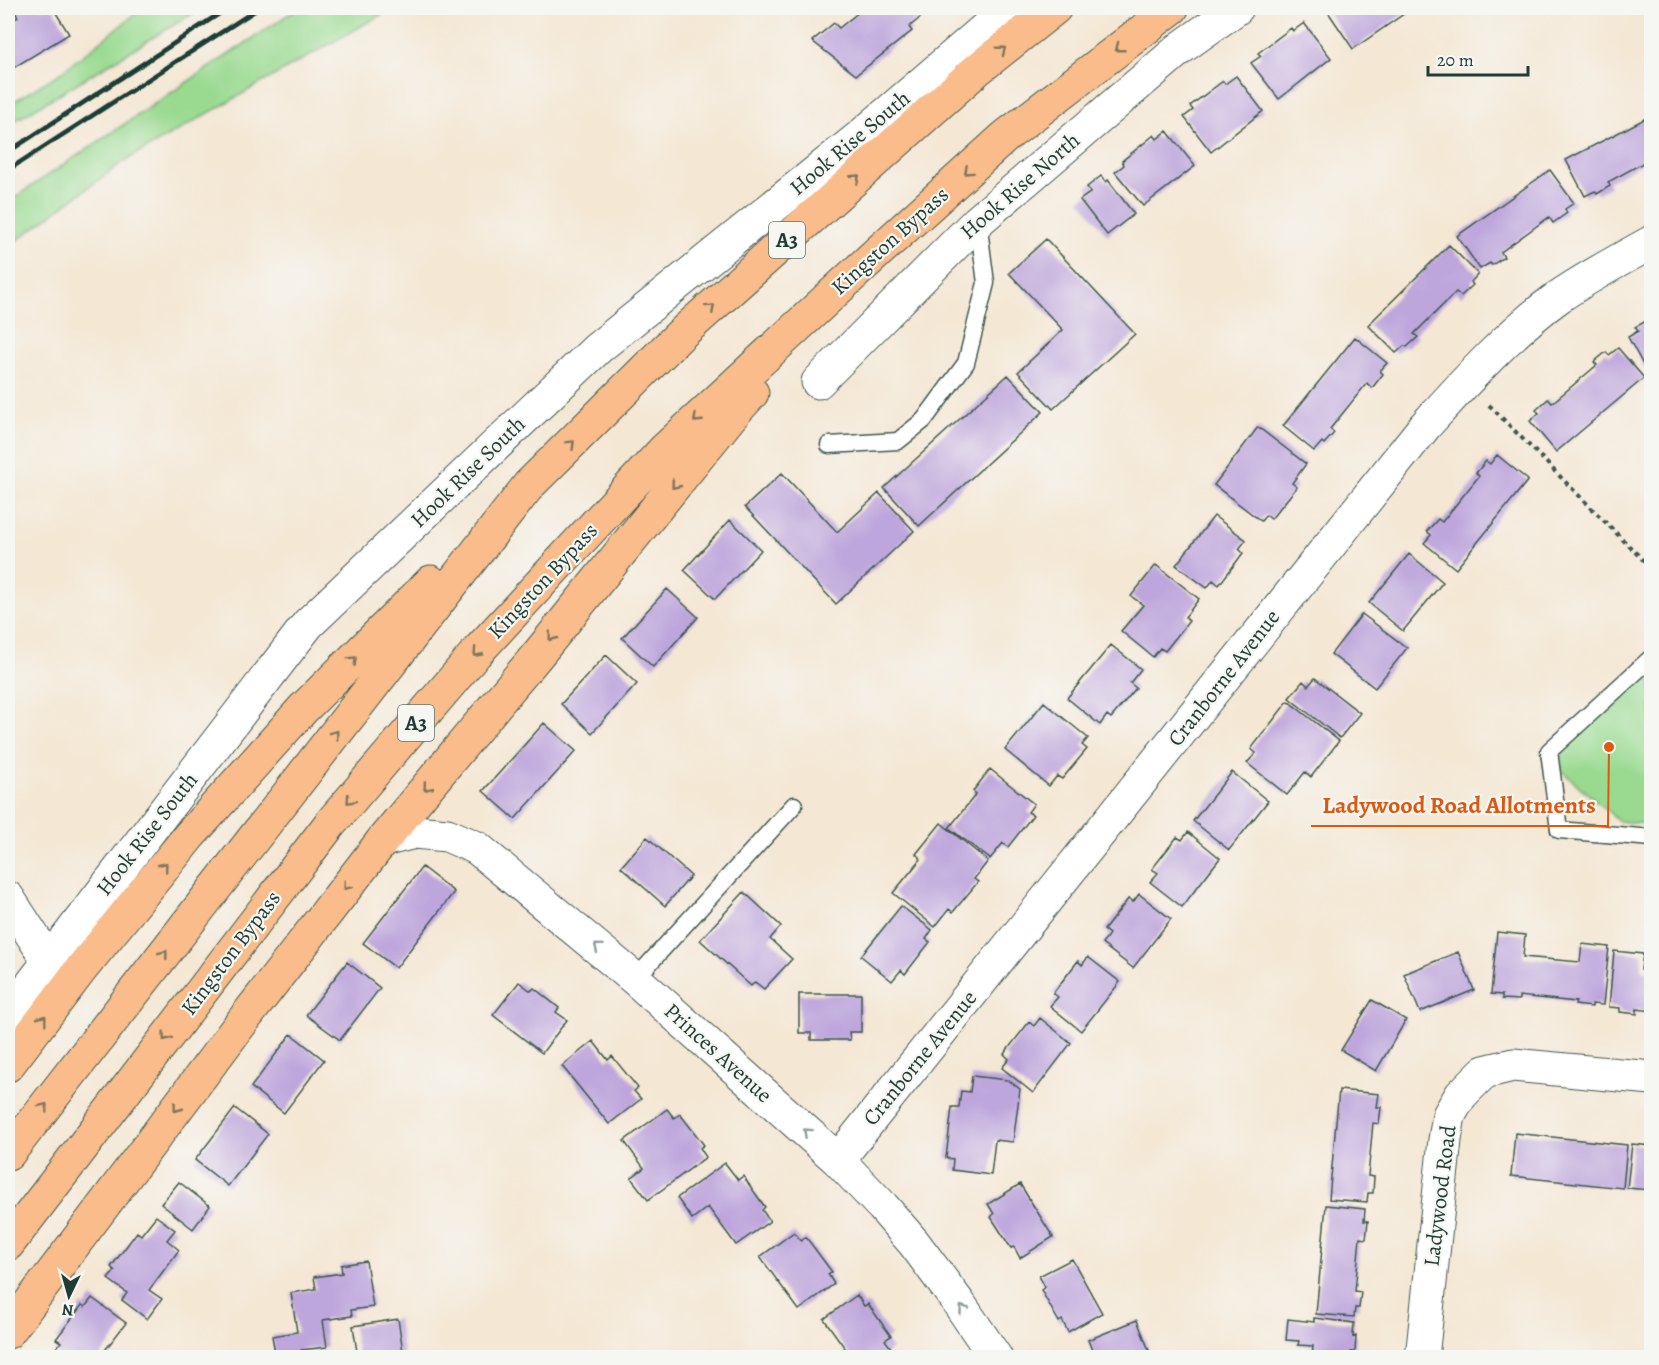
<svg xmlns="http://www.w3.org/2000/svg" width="1659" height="1365" viewBox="0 0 1659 1365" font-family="Alegreya,serif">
  <rect width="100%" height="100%" fill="#f6f6f2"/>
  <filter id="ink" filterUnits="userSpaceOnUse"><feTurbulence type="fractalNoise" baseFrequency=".0167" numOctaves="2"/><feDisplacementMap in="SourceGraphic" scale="12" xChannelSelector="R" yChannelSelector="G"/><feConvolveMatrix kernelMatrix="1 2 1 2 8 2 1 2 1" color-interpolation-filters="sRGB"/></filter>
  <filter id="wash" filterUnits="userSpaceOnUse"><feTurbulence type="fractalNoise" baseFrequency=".008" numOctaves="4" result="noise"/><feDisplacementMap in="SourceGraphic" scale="24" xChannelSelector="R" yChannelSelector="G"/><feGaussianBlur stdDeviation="1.35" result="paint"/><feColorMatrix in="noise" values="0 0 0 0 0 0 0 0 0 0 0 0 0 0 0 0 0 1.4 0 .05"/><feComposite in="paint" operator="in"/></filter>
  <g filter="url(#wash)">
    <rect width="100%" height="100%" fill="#f4e7d4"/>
    <path fill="#99da90" stroke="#5c8c62" stroke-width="1.5" d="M143,8H202L8,125V105L59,74Z
      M298,8H393L123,162L8,247V202Z
      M1651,669V825L1619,821L1562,771C1558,758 1562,752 1570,742Z"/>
    <g id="blocks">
      <path fill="#bda6dc" d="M12,8H53L69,34L8,71V23L18,17Z
        M864,8H932L909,27L912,31L856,75L812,41L834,23L839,28Z
        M1335,8H1406L1408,11L1353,49L1328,12Z
        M1304,23L1331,58L1279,99L1251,63L1261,56L1258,53L1291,28L1293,31Z
        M1236,76L1263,111L1211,152L1184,117L1193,110L1190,106L1223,81L1225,84Z
        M1652,115V158L1608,182L1610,186L1597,194L1595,191L1585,196L1566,160Z
        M1167,131L1195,166L1143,206L1115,172L1124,165L1122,161L1154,135L1157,139Z
        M1550,170L1574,203L1565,209L1567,213L1553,223L1549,217L1501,252L1504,257L1492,265L1490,263L1480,269L1457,236Z
        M1101,176L1106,182L1108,180L1134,214L1107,235L1080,200L1091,192L1087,187Z
        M1046,239L1135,334L1053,409L1018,372L1063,330L1009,273Z
        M1449,245L1478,274L1471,282L1473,285L1461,296L1456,292L1414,334L1418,337L1407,347L1404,346L1396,353L1368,325Z
        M1650,319L1652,322V370L1647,372L1628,337L1638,331L1635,327Z
        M1355,337L1387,363L1380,371L1383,374L1372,388L1367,383L1330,429L1334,433L1324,444L1322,442L1314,451L1283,426Z
        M1618,348L1644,378L1556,452L1530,421L1539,413L1536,410L1548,399L1552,403L1597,365L1594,362L1606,352L1609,355Z
        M1008,375L1043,412L919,526L884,488Z
        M1258,427L1306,464L1292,483L1297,487L1271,519L1266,515L1261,521L1214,485Z
        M1497,455L1528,480L1456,569L1424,543L1431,535L1427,531L1438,519L1442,522L1479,476L1476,473L1486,461L1490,464Z
        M782,473L837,532L879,493L914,531L836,604L745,507Z
        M1214,516L1246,540L1239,549L1243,553L1219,585L1213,580L1207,588L1176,565Z
        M730,520L761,550L715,599L684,570Z
        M1409,554L1443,582L1403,631L1369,603Z
        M1156,565L1199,599L1185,617L1189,621L1165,651L1160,648L1153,657L1121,631L1143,605L1131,596Z
        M667,589L698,617L653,667L622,638Z
        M1362,614L1407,648L1375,688L1331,654Z
        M1111,645L1141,669L1130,683L1136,688L1111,718L1107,715L1100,725L1067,698Z
        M606,655L637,684L592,733L561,704Z
        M1315,678L1360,713L1340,738L1289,698L1303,681L1308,686Z
        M1288,701L1339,741L1311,777L1305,772L1287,795L1247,763L1256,753L1251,749Z
        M1044,702L1088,738L1082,745L1087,749L1062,779L1057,776L1049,786L1005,750Z
        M544,723L576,751L515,819L483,791Z
        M990,769L1034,804L1028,812L1033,815L1008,847L1003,843L990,859L949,828L976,794L973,791Z
        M1232,772L1268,801L1229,850L1193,821Z
        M941,823L988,861L974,879L978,882L953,912L949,909L935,927L893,893L921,859L916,854Z
        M1188,832L1220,858L1182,907L1150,882L1158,873L1152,869L1177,837L1182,840Z
        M647,837L691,876L665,906L621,867Z
        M422,867L454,892L396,968L363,943Z
        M744,892L781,926L770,939L792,959L764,989L755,982L751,986L700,940Z
        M1139,894L1171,919L1133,968L1102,944L1109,934L1104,930L1129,898L1133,902Z
        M901,906L932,930L926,939L930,942L905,974L901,970L892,981L861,956Z
        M1497,932L1525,935L1523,957L1580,962L1582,944L1609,947L1603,1005L1592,1004V1007L1575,1005L1576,1002L1519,996V1000L1502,999V995L1491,994Z
        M1614,951L1643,954L1641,970L1652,971V1011L1637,1009V1014L1620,1012V1008L1609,1007Z
        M1458,952L1474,990L1420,1012L1404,974Z
        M1088,957L1120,982L1081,1031L1050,1006L1058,997L1053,993L1078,961L1082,965Z
        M347,962L380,988L340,1040L306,1015Z
        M519,982L531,991L534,988L559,1008L556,1012L567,1020L542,1053L493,1015Z
        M799,994H861V1032H849L850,1040H811V1033H799Z
        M1372,1000L1406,1020L1376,1071L1341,1050Z
        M1040,1018L1071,1043L1033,1093L1002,1068L1009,1059L1004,1054L1029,1022L1034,1026Z
        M291,1034L324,1060L284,1113L251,1087Z
        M593,1041L608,1060L612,1056L638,1088L634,1091L641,1099L609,1124L562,1066Z
        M972,1076L1008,1080L1020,1089L1013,1142L995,1140L991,1175L952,1170L953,1159L946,1158L952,1107H959L961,1091L970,1092Z
        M1339,1090L1379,1094L1377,1107H1381L1379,1124L1373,1123L1368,1176L1374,1177L1373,1193H1368L1367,1202L1329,1199Z
        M235,1108L268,1134L228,1186L195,1160Z
        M667,1109L674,1118L680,1114L704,1145L700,1148L706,1157L648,1200L631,1178L644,1168L624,1141Z
        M1515,1133L1627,1145L1623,1188L1511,1176Z
        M1632,1144L1652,1146V1190L1627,1188Z
        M725,1163L738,1180L743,1176L765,1207L762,1210L770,1221L736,1245L708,1207L692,1219L677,1198Z
        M179,1182L210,1206L193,1229L161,1204Z
        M1020,1184L1053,1237L1020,1258L1014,1247L1011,1248L991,1217L994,1214L988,1204Z
        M1326,1205L1365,1209L1364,1221H1368L1366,1239L1360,1238L1355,1291L1361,1292L1359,1308H1355L1354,1317L1316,1314Z
        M156,1216L175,1230L167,1240L179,1250L149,1290L162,1299L147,1319L122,1300L127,1293L108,1279L115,1271L111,1267L137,1232L141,1235Z
        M794,1232L801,1241L806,1237L832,1272L828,1274L834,1284L799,1310L760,1257Z
        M1072,1259L1102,1313L1068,1332L1062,1320L1059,1322L1041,1290L1045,1287L1039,1276Z
        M366,1261L373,1307L351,1310L352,1316L323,1320L327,1347L301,1350L302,1358H276L272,1336L297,1332L291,1293L316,1289L314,1277L342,1273L341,1265Z
        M857,1295L864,1306L868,1304L891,1336L885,1340L892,1349L880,1358H852L824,1319Z
        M92,1298L126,1323L99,1358H62L54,1351L61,1342L56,1339L82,1305L85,1307Z
        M1314,1318L1354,1323L1353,1337L1356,1336L1355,1352H1351L1350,1358H1312L1313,1346L1298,1345L1299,1341L1286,1340L1288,1319L1314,1322Z
        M398,1319L404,1358H358L353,1326Z
        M1137,1320L1152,1358H1083L1093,1353L1088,1340Z"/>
    </g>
  </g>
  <g filter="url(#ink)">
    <use href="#blocks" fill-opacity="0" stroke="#3f564c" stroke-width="1.5"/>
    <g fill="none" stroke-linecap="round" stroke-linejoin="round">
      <g stroke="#3f564c" stroke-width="19">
        <path id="service" d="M829,445L898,441L924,420L966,363L986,283L978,221
          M1652,657L1549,751L1559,830L1652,838
          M635,979L794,805"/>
      </g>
      <g stroke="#3f564c" stroke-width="35">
        <path id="minor" d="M818,382L978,221L1182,47L1237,8
          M383,840L415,832L447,835L477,848L635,979L838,1160L883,1207L914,1243L958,1302L996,1358
          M8,898L49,961
          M8,1015L308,624L598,348L862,135L1009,8
          M838,1160L1425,426C1465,382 1509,333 1557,298C1587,277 1620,260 1652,242
          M1422,1358L1445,1140L1449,1115L1461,1095L1484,1072L1513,1065L1652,1078"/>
      </g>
      <g stroke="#3f564c" stroke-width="35">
        <path id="trunk" d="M8,1065L82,968L190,835L303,709L431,582
          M8,1154L529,485L681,334L978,69L1055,8
          M8,1244L330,824L476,653L665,449L879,251L1006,136L1172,8
          M8,1332L235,1031L383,840L539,653L731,416L752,393"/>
      </g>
      <path stroke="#3f564c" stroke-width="4" stroke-dasharray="4.5 4.5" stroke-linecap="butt" d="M1489,405L1652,569"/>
      <use href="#service" stroke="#fff" stroke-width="16"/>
      <use href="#minor" stroke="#fff" stroke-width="33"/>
      <use href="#trunk" stroke="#f9bc8a" stroke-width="33"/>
      <path stroke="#1f3d34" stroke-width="4.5" d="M8,152L228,8
        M8,170L259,8"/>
    </g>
    <defs><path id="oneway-chevron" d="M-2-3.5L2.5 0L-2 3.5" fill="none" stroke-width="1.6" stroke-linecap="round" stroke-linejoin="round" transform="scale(1.5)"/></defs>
    <g stroke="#81765b">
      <use href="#oneway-chevron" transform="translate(1119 48) rotate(142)"/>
      <use href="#oneway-chevron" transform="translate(1002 50) rotate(-38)"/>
      <use href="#oneway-chevron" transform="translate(968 171) rotate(138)"/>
      <use href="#oneway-chevron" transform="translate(856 178) rotate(-42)"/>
      <use href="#oneway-chevron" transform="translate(711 308) rotate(-42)"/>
      <use href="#oneway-chevron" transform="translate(697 419) rotate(137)"/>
      <use href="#oneway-chevron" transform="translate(571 444) rotate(-45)"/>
      <use href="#oneway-chevron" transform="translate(675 485) rotate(129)"/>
      <use href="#oneway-chevron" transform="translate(552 637) rotate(129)"/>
      <use href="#oneway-chevron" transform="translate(477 653) rotate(132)"/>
      <use href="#oneway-chevron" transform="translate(353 660) rotate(-45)"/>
      <use href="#oneway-chevron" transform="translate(335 734) rotate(-52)"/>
      <use href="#oneway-chevron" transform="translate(427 787) rotate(130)"/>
      <use href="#oneway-chevron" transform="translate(350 800) rotate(131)"/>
      <use href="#oneway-chevron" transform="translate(164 866) rotate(-51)"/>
      <use href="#oneway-chevron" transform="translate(347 886) rotate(128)"/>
      <use href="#oneway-chevron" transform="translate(164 954) rotate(-52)"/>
      <use href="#oneway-chevron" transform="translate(43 1019) rotate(-53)"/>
      <use href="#oneway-chevron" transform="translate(166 1037) rotate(127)"/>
      <use href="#oneway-chevron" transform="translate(44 1107) rotate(-52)"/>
      <use href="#oneway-chevron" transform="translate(177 1108) rotate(127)"/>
    </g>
    <g stroke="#8f9e9a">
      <use href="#oneway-chevron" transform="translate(598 947) rotate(-140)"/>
      <use href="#oneway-chevron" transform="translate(807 1132) rotate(-138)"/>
      <use href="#oneway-chevron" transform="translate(963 1309) rotate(-125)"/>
    </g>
  </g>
  <g text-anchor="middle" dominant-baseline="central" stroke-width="4.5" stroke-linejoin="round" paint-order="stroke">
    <g fill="#f6f6f2" stroke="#60746d" stroke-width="1.5">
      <rect x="769" y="222" width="36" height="36" rx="4.5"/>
      <rect x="398" y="705" width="36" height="36" rx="4.5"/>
    </g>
    <g font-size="21" font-weight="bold" fill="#1f3d34">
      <text x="787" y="240">A3</text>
      <text x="416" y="723">A3</text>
    </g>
    <g font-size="22" fill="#1f3d34" stroke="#f6f6f2">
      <text transform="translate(850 143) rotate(-40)">Hook Rise South</text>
      <text transform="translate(1020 186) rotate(-41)">Hook Rise North</text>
      <text transform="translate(890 241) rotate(-42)">Kingston Bypass</text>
      <text transform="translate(468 472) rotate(-44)">Hook Rise South</text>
      <text transform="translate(543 581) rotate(-47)">Kingston Bypass</text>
      <text transform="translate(1224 678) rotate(-52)">Cranborne Avenue</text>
      <text transform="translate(147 834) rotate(-52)">Hook Rise South</text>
      <text transform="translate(231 953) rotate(-53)">Kingston Bypass</text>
      <text transform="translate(718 1053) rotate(42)">Princes Avenue</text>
      <text transform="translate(920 1058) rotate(-51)">Cranborne Avenue</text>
      <text transform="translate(1440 1196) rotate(-83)">Ladywood Road</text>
    </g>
  </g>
  <path fill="none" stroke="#de580e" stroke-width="2" d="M1609 747L1608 826H1311"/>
  <circle fill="#de580e" stroke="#f6f6f2" stroke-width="2" cx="1609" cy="747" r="6"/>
  <g font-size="24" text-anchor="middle" font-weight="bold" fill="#de580e" stroke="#f6f6f2" stroke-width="4.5" stroke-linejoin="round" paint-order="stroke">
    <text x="1459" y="813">Ladywood Road Allotments</text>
  </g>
  <rect width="1659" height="1365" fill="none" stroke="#f6f6f2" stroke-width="30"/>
  <g transform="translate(69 1296) rotate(185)" stroke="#f6f6f2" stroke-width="4.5" paint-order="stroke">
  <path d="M0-4.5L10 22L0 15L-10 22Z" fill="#1f3d34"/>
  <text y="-9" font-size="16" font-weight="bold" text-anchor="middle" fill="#1f3d34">N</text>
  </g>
  <path d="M1428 66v9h100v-9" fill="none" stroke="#1f3d34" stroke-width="3"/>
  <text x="1437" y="66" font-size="18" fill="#1f3d34" stroke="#f6f6f2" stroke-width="4.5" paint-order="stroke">20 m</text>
</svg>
